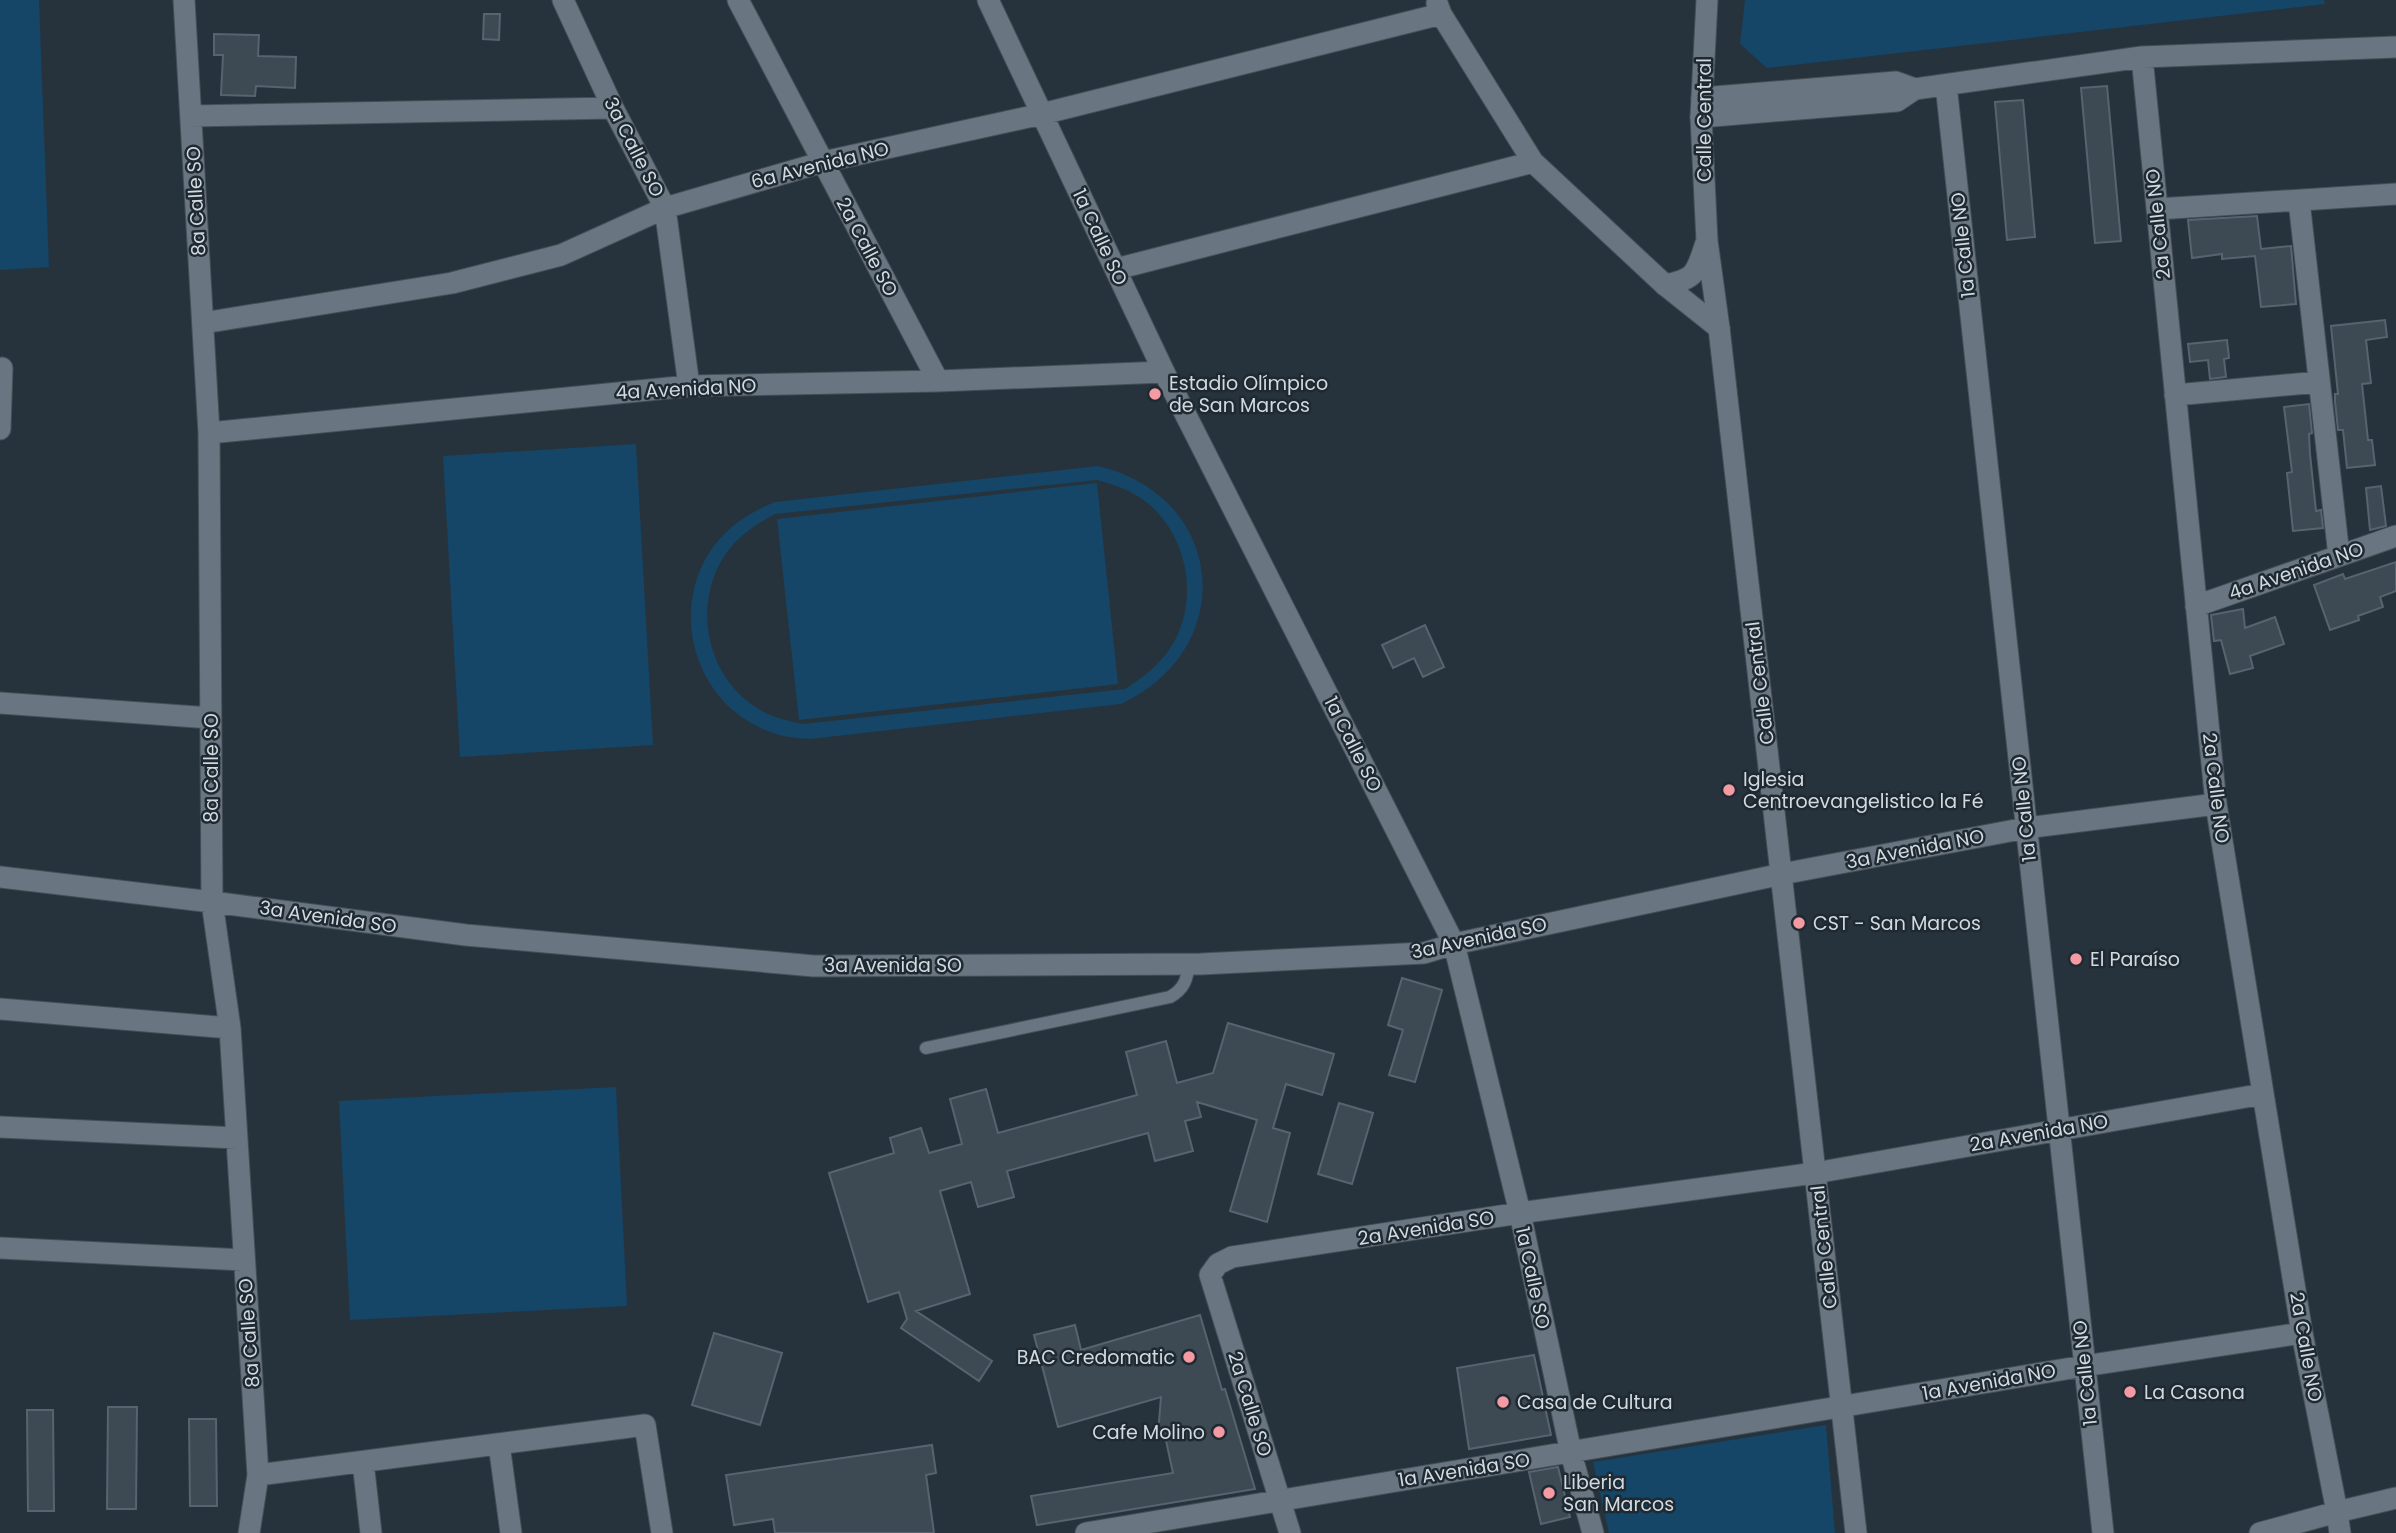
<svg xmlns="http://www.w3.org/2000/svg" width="2396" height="1533" viewBox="0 0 2396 1533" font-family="Poppins,sans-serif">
  <rect width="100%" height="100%" fill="#27333c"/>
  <path fill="#154567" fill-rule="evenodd" d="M0,0H39L49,267L0,270Z
    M1745,0H2324L2325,4L1767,68L1740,44Z
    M636,444L653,745L460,757L443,456Z
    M1098,466C1226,496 1240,649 1121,704L810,739C796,738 782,737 768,731C698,705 669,617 709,553C725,528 748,513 775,502ZM1097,480C1120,486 1142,495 1158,513C1195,554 1198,622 1159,662C1149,673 1137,681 1125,689L803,724C789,721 775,718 762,711C707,681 691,606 725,555C738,536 755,525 775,514Z
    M1097,483L1118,684L799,720L777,519Z
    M616,1087L627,1306L350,1320L339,1101Z
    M1826,1425L1835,1533H1609L1593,1462Z"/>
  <path fill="#3d4953" stroke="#57646f" stroke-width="2" d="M484,14H500L499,40L483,39Z
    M214,34L259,35L258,56L296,57L295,88L256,86L255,96L221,95L223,55H214Z
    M2107,86L2121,241L2095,243L2081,88Z
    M2023,100L2035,237L2007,240L1995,102Z
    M2257,216L2261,249L2291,246L2296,304L2261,307L2255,256L2222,259V254L2192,258L2188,220Z
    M2385,320L2387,337L2366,340L2371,383L2362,384L2368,440H2372L2375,465L2347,468L2343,430H2338L2335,401V394H2338L2331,326Z
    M2227,340L2229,358L2224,359L2226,377L2210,379L2208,360L2190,362L2188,344Z
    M2309,404L2312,433L2309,434L2310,454L2316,511L2321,510L2323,528L2293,531L2287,473L2292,472L2284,407Z
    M2381,486L2386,526L2370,530L2366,488Z
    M2396,562V591L2380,597L2383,607L2358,616L2359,620L2330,630L2314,585L2343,574L2345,579Z
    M2243,609L2245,628L2275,617L2284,644L2250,656L2253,668L2230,674L2221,640L2214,641L2211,615Z
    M1425,625L1444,667L1423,677L1414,658L1393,668L1382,645Z
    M1402,978L1442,990L1415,1082L1389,1075L1403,1030L1388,1025Z
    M1228,1023L1334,1054L1322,1095L1286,1084L1273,1128L1290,1133L1267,1222L1230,1211L1257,1120L1197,1102L1201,1117L1185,1121L1193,1151L1155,1161L1148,1133L1007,1171L1014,1197L978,1207L971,1182L940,1191L970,1294L916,1311L992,1361L979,1381L901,1328L907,1319L899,1292L868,1302L829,1173L894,1153L890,1138L921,1128L929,1153L962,1144L950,1099L986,1089L998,1133L1137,1095L1126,1052L1166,1041L1177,1083L1213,1073Z
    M1339,1103L1373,1113L1352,1184L1318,1174Z
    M1200,1315L1222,1390L1225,1389L1255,1489L1037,1525L1031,1496L1173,1473L1165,1436L1158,1434L1161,1397L1058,1427L1034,1335L1075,1325L1081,1350Z
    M714,1333L782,1353L760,1425L692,1405Z
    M1534,1355L1551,1435L1469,1449L1457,1368Z
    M108,1407H137L136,1509H107Z
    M27,1410H53L54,1511H28Z
    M189,1419H216L217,1506H190Z
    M932,1445L936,1473L926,1475L934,1533H775L773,1519L734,1525L726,1475Z
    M1558,1467L1570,1517L1541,1524L1529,1472Z"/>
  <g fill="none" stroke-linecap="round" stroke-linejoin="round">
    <g stroke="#464f58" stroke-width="14">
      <path id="service" d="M926,1048L1170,997C1184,989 1187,980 1189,964"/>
    </g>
    <g stroke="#464f58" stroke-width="23">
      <path id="minor" d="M184,0L209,433L212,902L230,1028L258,1475L249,1533
        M563,0L613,108L665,208L689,386
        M738,0L938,381
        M988,0L1164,372L1454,944L1520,1213L1571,1453L1593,1533
        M1437,3L1441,14L1533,162L1665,285L1719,328
        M2142,57L2216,804L2302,1333L2337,1512L2260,1533
        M1946,85L2103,1533
        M1702,98L1896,82L1915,89
        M191,116L613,108
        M1701,117L1897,101L1915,89L2142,57L2396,47
        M2299,201L2339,556
        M2157,209L2396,194
        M1116,269L1533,162
        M203,323L452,283L561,255L665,208L823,162L1042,114L1441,14
        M2175,395L2319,382
        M0,429L2,368
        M209,433L689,386L938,381L1164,372
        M2196,606L2396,536
        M0,703L211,718
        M0,877L212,902L466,935L814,966L1201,964L1424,953L1454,944L1782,874L2026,828L2216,804
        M0,1009L230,1028
        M0,1127L237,1138
        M0,1248L244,1260
        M499,1444L511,1533
        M363,1462L371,1533
        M258,1475L645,1425L662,1533
        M1086,1533L2084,1366L2302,1333
        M1290,1533L1210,1275L1218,1264L1232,1257L1520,1213L1815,1173L2263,1094"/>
    </g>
    <g stroke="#464f58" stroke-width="23">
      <path id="secondary" d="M1707,0L1701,117L1707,241L1719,328L1856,1533
        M1665,285C1697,279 1696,272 1706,243
        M2340,1533L2337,1512L2396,1498"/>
    </g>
    <use href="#service" stroke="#697682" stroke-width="12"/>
    <use href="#minor" stroke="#697682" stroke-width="21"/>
    <use href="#secondary" stroke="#697682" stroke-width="21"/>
  </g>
  <g fill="#f49aa2" stroke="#1e2932" stroke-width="2.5">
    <circle cx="1155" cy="394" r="7"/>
    <circle cx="1729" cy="790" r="7"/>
    <circle cx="1799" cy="923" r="7"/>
    <circle cx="2076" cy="959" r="7"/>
    <circle cx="1189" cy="1357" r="7"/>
    <circle cx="2130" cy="1392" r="7"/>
    <circle cx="1503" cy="1402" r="7"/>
    <circle cx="1219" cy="1432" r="7"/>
    <circle cx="1549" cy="1493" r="7"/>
  </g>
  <g text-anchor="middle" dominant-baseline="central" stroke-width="5" stroke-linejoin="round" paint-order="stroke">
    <g font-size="19" fill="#d2d9df" stroke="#1e2932">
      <text transform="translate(1704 120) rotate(-90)">Calle Central</text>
      <text transform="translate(634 147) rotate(63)">3a Calle SO</text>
      <text transform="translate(820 165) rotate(-14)">6a Avenida NO</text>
      <text transform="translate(196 201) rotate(-93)">8a Calle SO</text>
      <text transform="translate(2158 224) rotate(-96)">2a Calle NO</text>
      <text transform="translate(1100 237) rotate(65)">1a Calle SO</text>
      <text transform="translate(1963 245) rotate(-96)">1a Calle NO</text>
      <text transform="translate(867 247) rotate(62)">2a Calle SO</text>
      <text transform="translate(686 389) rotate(-3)">4a Avenida NO</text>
      <text transform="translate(2296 571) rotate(-19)">4a Avenida NO</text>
      <text transform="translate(1760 683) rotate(-97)">Calle Central</text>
      <text transform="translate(1353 744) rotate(63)">1a Calle SO</text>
      <text transform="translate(211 768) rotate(-90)">8a Calle SO</text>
      <text transform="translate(2216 788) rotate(83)">2a Calle NO</text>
      <text transform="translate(2024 809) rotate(-96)">1a Calle NO</text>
      <text transform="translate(1915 849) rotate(-11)">3a Avenida NO</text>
      <text transform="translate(328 917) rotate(8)">3a Avenida SO</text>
      <text transform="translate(1479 938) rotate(-12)">3a Avenida SO</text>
      <text x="893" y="965">3a Avenida SO</text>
      <text transform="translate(2039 1133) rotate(-10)">2a Avenida NO</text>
      <text transform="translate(1426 1228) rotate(-9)">2a Avenida SO</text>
      <text transform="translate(1824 1247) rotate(-96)">Calle Central</text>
      <text transform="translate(1533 1278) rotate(78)">1a Calle SO</text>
      <text transform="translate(249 1333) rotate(-94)">8a Calle SO</text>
      <text transform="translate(2306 1347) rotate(80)">2a Calle NO</text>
      <text transform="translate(2085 1373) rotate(-96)">1a Calle NO</text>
      <text transform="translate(1989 1382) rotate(-10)">1a Avenida NO</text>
      <text transform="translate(1250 1404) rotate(73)">2a Calle SO</text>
      <text transform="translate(1464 1470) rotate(-9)">1a Avenida SO</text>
    </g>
    <g font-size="19" fill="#d2d9df" stroke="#1e2932" text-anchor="start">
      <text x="1169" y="383">Estadio Olímpico<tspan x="1169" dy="22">de San Marcos</tspan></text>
      <text x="1743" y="779">Iglesia<tspan x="1743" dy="22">Centroevangelistico la Fé</tspan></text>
      <text x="1813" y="923">CST - San Marcos</text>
      <text x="2090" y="959">El Paraíso</text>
      <text x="1175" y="1357" text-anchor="end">BAC Credomatic</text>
      <text x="2144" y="1392">La Casona</text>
      <text x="1517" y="1402">Casa de Cultura</text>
      <text x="1205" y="1432" text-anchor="end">Cafe Molino</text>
      <text x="1563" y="1482">Liberia<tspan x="1563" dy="22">San Marcos</tspan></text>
    </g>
  </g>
</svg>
